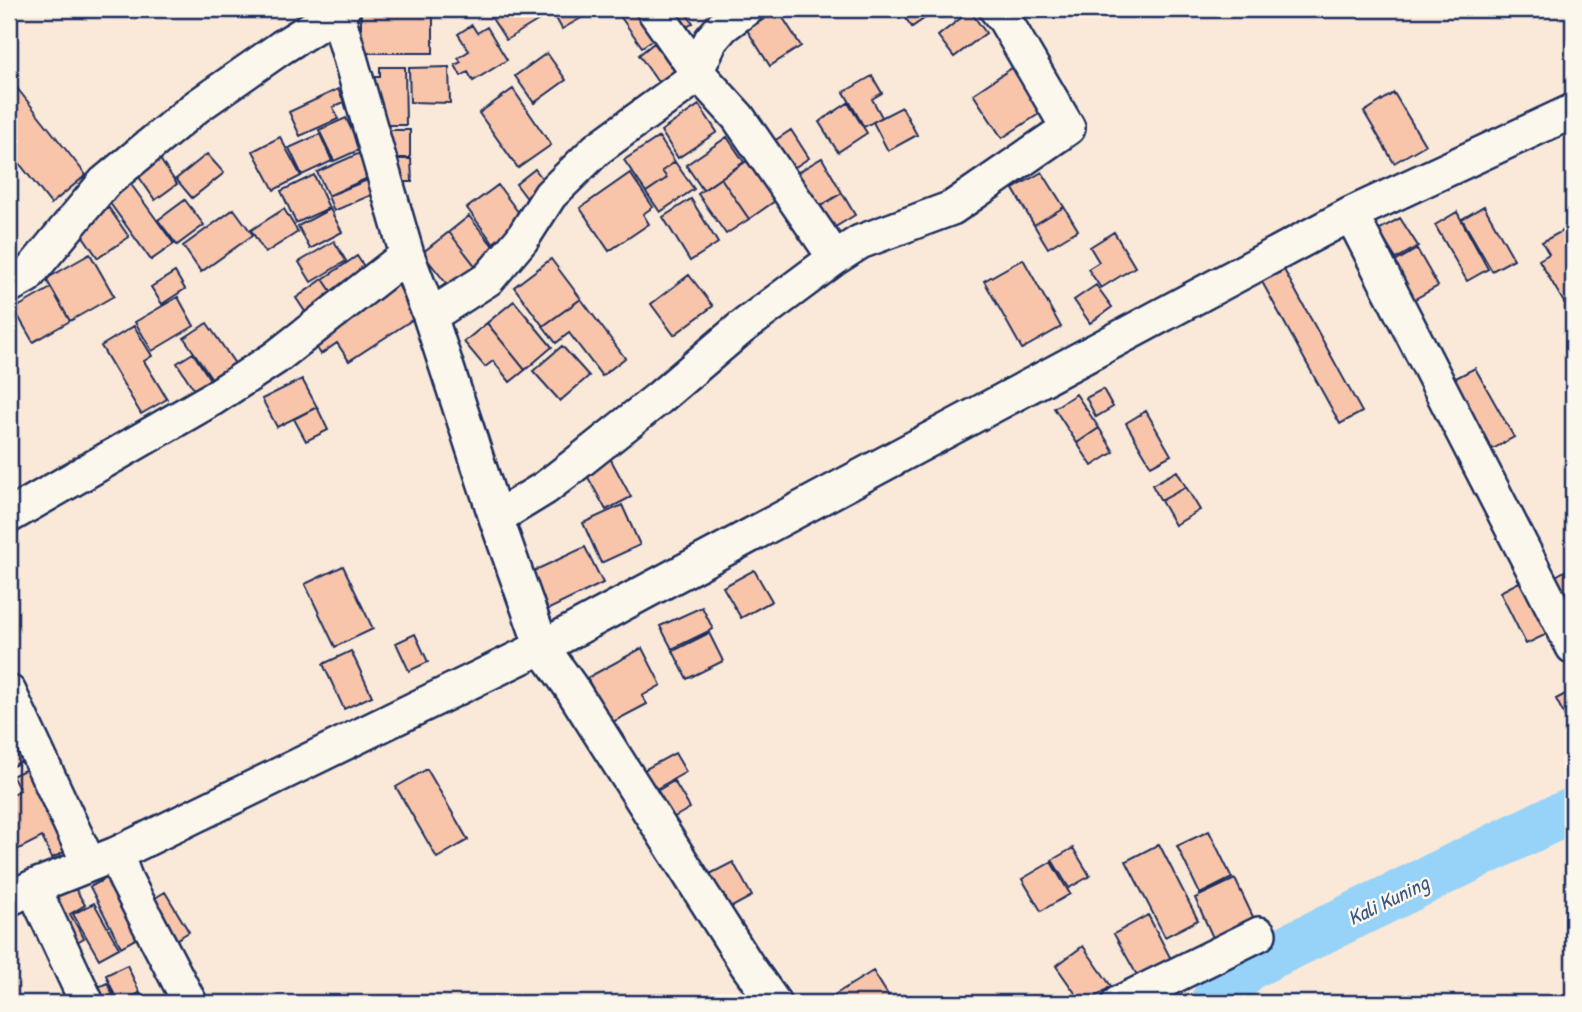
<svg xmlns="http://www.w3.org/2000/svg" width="1582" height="1012" viewBox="0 0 1582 1012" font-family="'Patrick Hand',sans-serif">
  <rect width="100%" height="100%" fill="#fae8d8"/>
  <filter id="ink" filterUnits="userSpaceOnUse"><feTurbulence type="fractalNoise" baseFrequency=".0143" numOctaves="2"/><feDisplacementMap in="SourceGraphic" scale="14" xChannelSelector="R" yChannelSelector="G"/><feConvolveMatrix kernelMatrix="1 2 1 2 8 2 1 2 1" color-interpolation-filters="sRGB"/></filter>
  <g filter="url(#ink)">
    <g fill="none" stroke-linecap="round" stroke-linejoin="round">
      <path stroke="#97d3f8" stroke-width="47" d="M1213,1003L1248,967L1548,821L1573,811"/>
    </g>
    <path fill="#f9c5aa" stroke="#1b2f5e" stroke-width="2" d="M361,9H433V53H361Z
      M486,9H543L547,15L506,40Z
      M551,9H597L562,29Z
      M615,9H647L663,33L642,47Z
      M656,9H683L693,23L675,35Z
      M861,9H875L867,16Z
      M899,9H938L912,27Z
      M778,10L801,46L770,66L747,30Z
      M970,11L986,33L954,57L938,36Z
      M472,25L477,33L487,27L507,60L473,81L468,72L461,76L455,65L461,62L458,58L469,51L458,34Z
      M654,43L680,78L662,88L639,55Z
      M547,53L566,80L534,103L515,76Z
      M1015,66L1045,110L1002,138L973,94Z
      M380,67H405L406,125H380V99H371V77H380Z
      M449,67L450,103L410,102L409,68Z
      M872,76L882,93L872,99L882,117L864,127L844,92Z
      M9,78L86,175L51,204L9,150Z
      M338,89L344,102L333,107L338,119L300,136L289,112Z
      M513,89L551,145L518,168L479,113Z
      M1394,93L1425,145L1394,163L1364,112Z
      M848,103L867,133L838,152L819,122Z
      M699,105L717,132L678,158L661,131Z
      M902,107L917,135L888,151L873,122Z
      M346,118L361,149L334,161L319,130Z
      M389,130H410V158H389Z
      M791,130L809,158L783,175L765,147Z
      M320,134L332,161L302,175L289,148Z
      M280,137L301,176L274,190L253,151Z
      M659,137L675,162L662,171L667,178L646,192L624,160Z
      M727,137L744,162L703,190L686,165Z
      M360,153L370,177L328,196L317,172Z
      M207,154L224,173L192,198L176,179Z
      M159,158L177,184L155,200L137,174Z
      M822,158L842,193L809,213L788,178Z
      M397,159H411L412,182H397Z
      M750,159L778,199L749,219L721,178Z
      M675,162L694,189L660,212L646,192L667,178L662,171Z
      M535,169L548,186L529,201L516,184Z
      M1042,172L1064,207L1034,225L1013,189Z
      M630,173L653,207L643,214L649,224L609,251L580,208Z
      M314,175L329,208L296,223L281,191Z
      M721,178L749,219L726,234L698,194Z
      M370,179L376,193L334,211L328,196Z
      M130,183L174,244L151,260L107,199Z
      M498,185L524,220L493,243L467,208Z
      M842,193L855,215L822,235L809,213Z
      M691,199L718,243L690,261L663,217Z
      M185,200L204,225L177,245L158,220Z
      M1484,206L1514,259L1492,271L1462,219Z
      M1064,207L1078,230L1048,248L1034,225Z
      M109,208L129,237L98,258L78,229Z
      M234,209L253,235L201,272L183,246Z
      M284,209L298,232L265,253L251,230Z
      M330,209L342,232L310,249L298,226Z
      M1457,212L1488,269L1467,281L1435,225Z
      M469,216L504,260L483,276L449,232Z
      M1400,218L1418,246L1396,259L1378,230Z
      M1564,230L1571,242L1573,240V302L1566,306L1539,260L1549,254L1542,242Z
      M449,232L483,276L434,293L446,283L422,253Z
      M1114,232L1135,267L1101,288L1088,269L1099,262L1090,247Z
      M334,241L346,261L311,282L299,262Z
      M1417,249L1438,286L1406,304L1385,268Z
      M90,254L114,296L70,321L46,279Z
      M357,256L373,280L339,303L323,279Z
      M551,259L581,299L543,326L514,287Z
      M1023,259L1061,327L1022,349L984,281Z
      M1283,268L1362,412L1340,424L1261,280Z
      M175,272L185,289L162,304L151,287Z
      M689,275L713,306L674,335L651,304Z
      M323,279L339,303L312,322L296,298Z
      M394,279L418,316L349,361L337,343L321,354L308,335Z
      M1096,285L1112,307L1090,323L1074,300Z
      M51,288L70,321L33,342L14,309Z
      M178,297L194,326L152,351L135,322Z
      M581,299L625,358L602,376L569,333L556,343L543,326Z
      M514,301L552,347L525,370L487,323Z
      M1573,304V324L1565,308Z
      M207,323L240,371L217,386L184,338Z
      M487,323L525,370L510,382L493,361L485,367L464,342Z
      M134,326L152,356L144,361L167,399L141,414L101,346Z
      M562,346L589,376L560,401L533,371Z
      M193,353L218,392L202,402L177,363Z
      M1475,368L1514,437L1489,451L1450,381Z
      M302,379L317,407L277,427L262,399Z
      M1103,389L1113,407L1096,417L1086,398Z
      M1076,394L1099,428L1077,443L1054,408Z
      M317,407L328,430L306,441L294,419Z
      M1146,411L1171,455L1151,466L1126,423Z
      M1099,428L1114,452L1092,466L1077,443Z
      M610,458L631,497L606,510L585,472Z
      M1177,471L1186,487L1161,501L1152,485Z
      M1186,487L1200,510L1175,525L1161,501Z
      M622,505L640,545L601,563L583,523Z
      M585,547L603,583L547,610L529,573Z
      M343,566L373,629L335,647L305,584Z
      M1573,566V629L1544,583Z
      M754,570L772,601L741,618L723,587Z
      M1523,580L1549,633L1526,644L1500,592Z
      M702,607L713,629L672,649L660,626Z
      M709,633L723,661L687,679L673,651Z
      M415,634L428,662L409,671L396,643Z
      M642,648L661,685L642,696L647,704L611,723L587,678Z
      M351,651L372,696L344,709L323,664Z
      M1573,690V729L1572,730L1556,699Z
      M17,729L32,756L9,768V733Z
      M675,753L686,772L642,797V771Z
      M35,765L75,847L52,858L42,837L13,852L9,844V796L20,790L12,776Z
      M427,769L468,840L437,858L396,787Z
      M674,781L690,808L666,822L650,795Z
      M1209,831L1232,878L1200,894L1177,846Z
      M1159,844L1198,920L1165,937L1126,861Z
      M1073,848L1090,876L1069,888L1052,860Z
      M733,862L752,896L721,913L702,878Z
      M1051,862L1070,894L1041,911L1022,879Z
      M110,876L141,936L121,947L90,887Z
      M1235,879L1255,921L1214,940L1195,898Z
      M73,885L85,905L70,914L84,938L70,946L55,896Z
      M165,892L189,932L169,944L145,904Z
      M94,903L119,948L99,959L73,914Z
      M1148,915L1171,959L1138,977L1114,934Z
      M1083,946L1111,986L1087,1003H1082L1056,966Z
      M127,965L140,993L118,1003L106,975Z
      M873,971L893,1003H839L834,995Z
      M107,983L117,1003H96L90,991Z
      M140,993L145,1003H118Z"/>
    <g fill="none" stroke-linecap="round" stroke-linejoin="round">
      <g stroke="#1b2f5e" stroke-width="38">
        <path id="minor" d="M336,9L407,255L430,316L496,518L542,647L1351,214L1573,111
          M653,9L697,72L738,117L835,258
          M1351,214L1573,647
          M9,286L27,276L104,183L196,107L282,47L343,9
          M430,316L488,279L522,239L550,195L597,149L693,79L711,40L723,26L746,9
          M9,516L212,399L275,358L407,255
          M496,518L545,488L576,464L659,398L741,328L835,258L860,242L952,208L1068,128L1005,20L996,9
          M9,692L89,864
          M116,854L126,880L190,1003
          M33,887L87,1003
          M9,899L33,887L116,854L542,647L570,686L747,965L774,1003
          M1119,1003L1259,934"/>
      </g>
      <use href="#minor" stroke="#fbf7ec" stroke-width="33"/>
    </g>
  </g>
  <g text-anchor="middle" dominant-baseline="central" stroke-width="5" stroke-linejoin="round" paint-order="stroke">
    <g font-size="21" font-style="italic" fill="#3a5884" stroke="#fbf7ec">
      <text transform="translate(1388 900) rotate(-26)">Kali Kuning</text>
    </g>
  </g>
  <rect width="1582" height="1012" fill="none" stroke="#fbf7ec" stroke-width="35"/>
  <rect x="18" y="18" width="1547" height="977" fill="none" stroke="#1b2f5e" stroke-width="2.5" filter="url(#ink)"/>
</svg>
